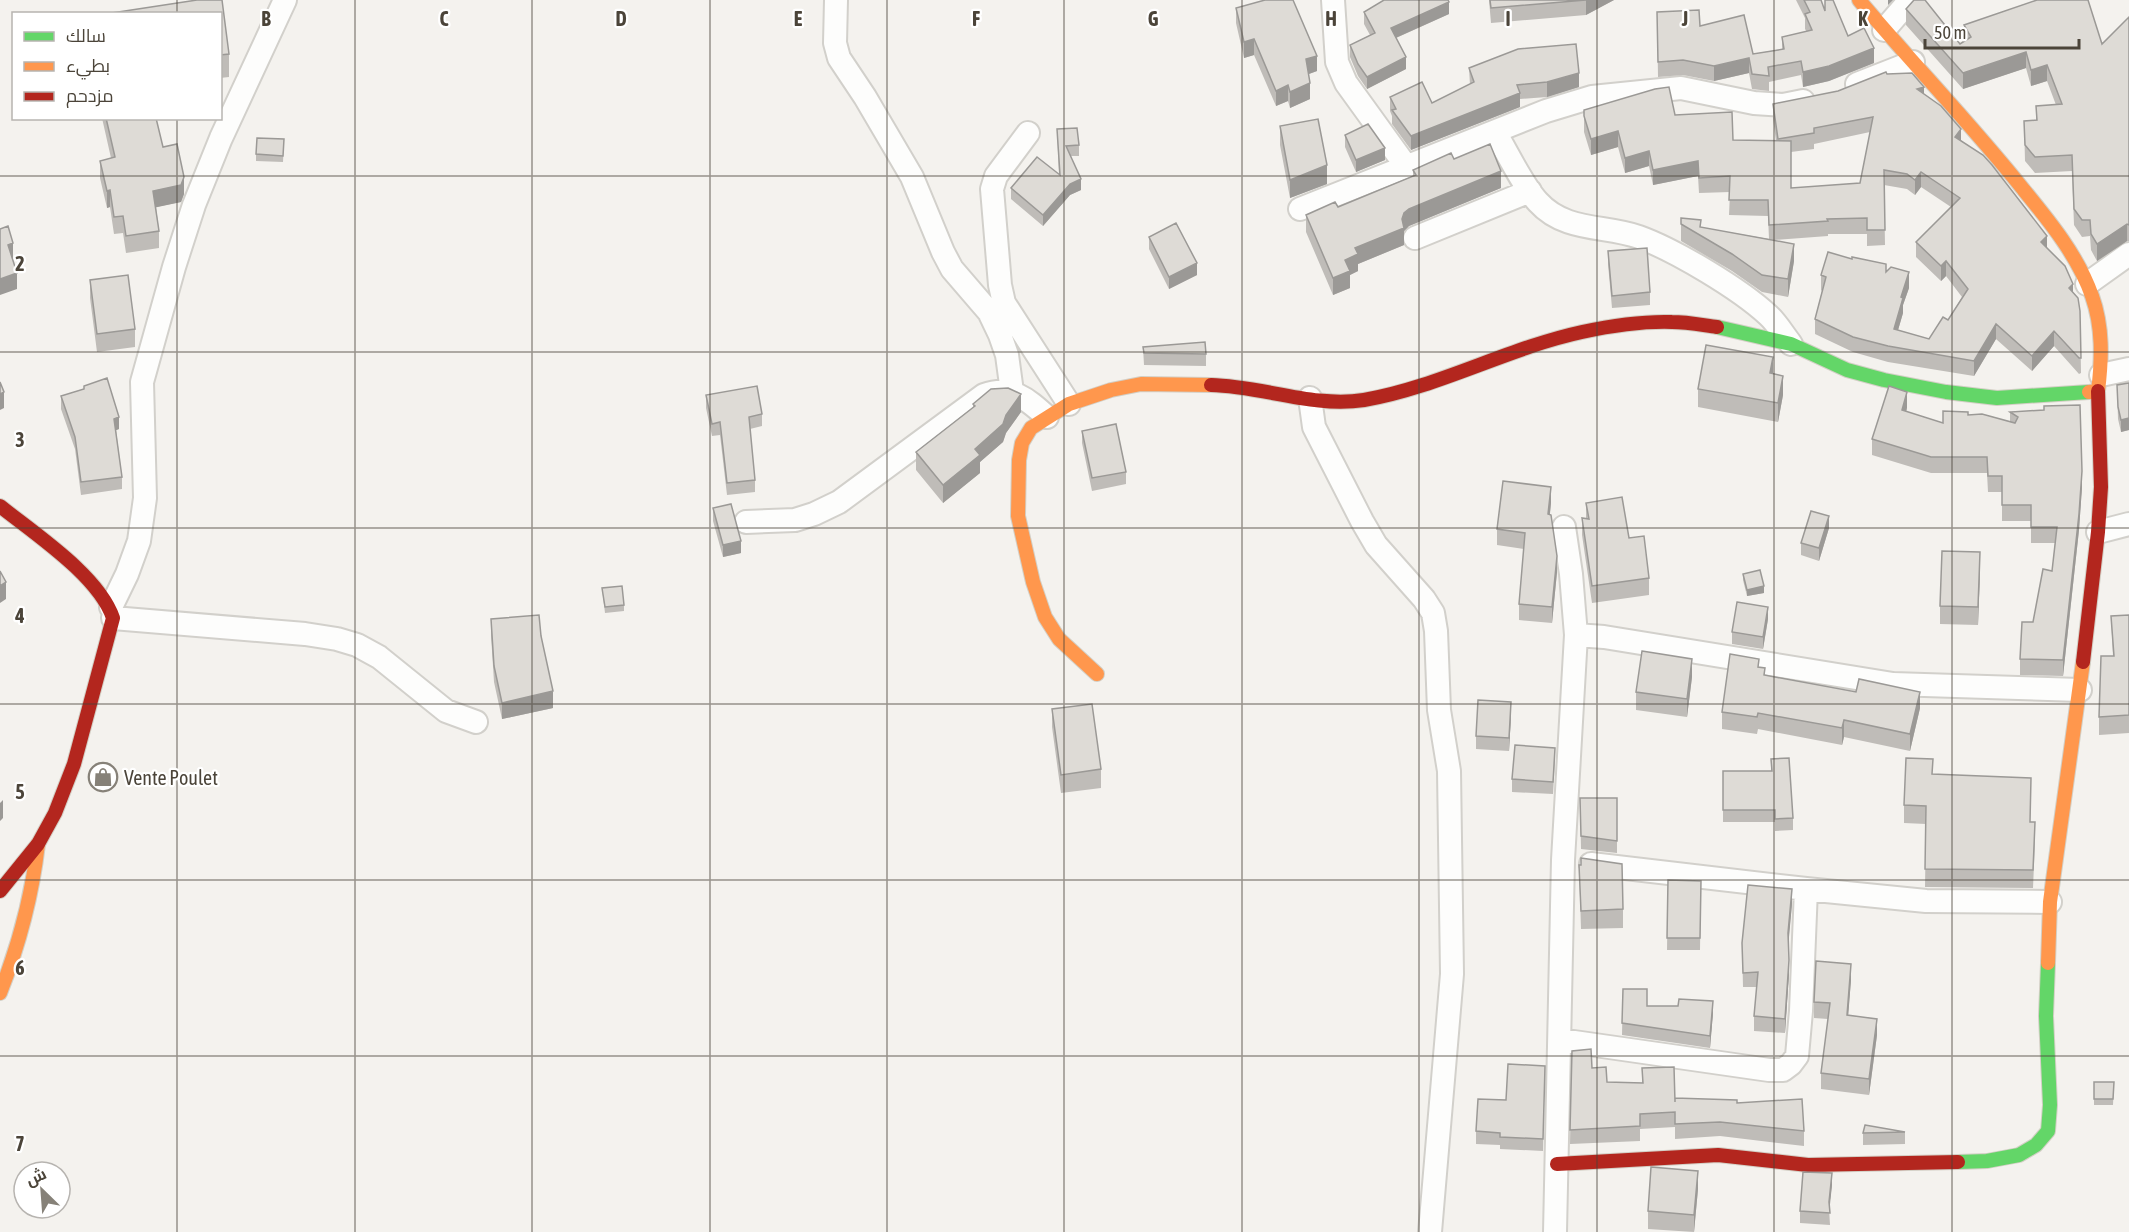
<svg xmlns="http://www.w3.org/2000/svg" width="2129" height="1232" viewBox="0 0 2129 1232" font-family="'Asap Condensed',Cairo,sans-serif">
  <rect width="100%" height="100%" fill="#f4f2ee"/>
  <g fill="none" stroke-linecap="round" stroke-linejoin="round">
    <g stroke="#d2d0cb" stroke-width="26">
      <path id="street" d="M836,0L835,43L839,58L865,97L912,177L943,252L952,269L989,312L1000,335L1007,355L1012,392
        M1333,0L1337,62L1346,83L1406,166
        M1884,30L1910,0
        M1857,84L1913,62
        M1495,132C1507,152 1523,186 1538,202C1565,232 1605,225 1639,237C1675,250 1740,289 1768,315C1777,323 1783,334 1791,344
        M1028,133L996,176L992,189L1000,285L1004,303L1069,404
        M1300,209L1546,111L1592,97L1681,88L1754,103L1783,105L1803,101
        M1415,238L1530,191
        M2087,284L2129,254
        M2101,375L2129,369
        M1310,398L1314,427L1362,521L1376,545L1424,599L1433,613L1436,631L1439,710L1449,771L1452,974L1430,1232
        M746,522L795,520L814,514L839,502L984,395C1012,385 1027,399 1047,417
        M1564,527L1571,574L1576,635L1604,637L1893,684L2080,690
        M2098,532L2129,524
        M111,607L127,574L139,541L145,498L142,382L174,267L194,205L221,138L285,0
        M113,618L305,634L337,639L357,645L379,657L446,711L476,722
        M1591,864L1806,889L1926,901L2050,902
        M1560,1040L1769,1070H1783L1791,1064L1797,1056L1801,1011L1806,889
        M1555,1232L1563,860L1576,635"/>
    </g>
    <g stroke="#d3cfc5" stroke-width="16">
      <path id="fast" d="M1717,327L1791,344L1847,370L1884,380L1946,392L1997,398L2089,392
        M1958,1162L1987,1161L2019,1155L2036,1145L2048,1131L2050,1105L2046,1016L2048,963"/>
    </g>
    <g stroke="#d3cfc5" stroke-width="16">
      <path id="slow" d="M1859,0C1913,64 1971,124 2023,189C2050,222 2078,256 2092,296C2103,327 2102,359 2098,391L2089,392
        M1097,674L1059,639L1045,617L1033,582L1018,516L1019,460L1022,443L1031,428L1069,404L1111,390L1141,384L1211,385
        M2048,963L2050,902L2083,662
        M0,993C19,945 32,896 38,844"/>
    </g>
    <g stroke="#d3cfc5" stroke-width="16">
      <path id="jam" d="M1211,385C1262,386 1313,408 1364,400C1439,387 1508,348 1582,332C1610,326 1642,321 1672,322C1687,322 1702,325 1717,327
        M0,506C35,534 99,576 113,618L74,764L55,813L38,844L0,891
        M2083,662L2098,532L2101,487L2098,391
        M1557,1164L1718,1155L1808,1165L1958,1162"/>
    </g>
    <use href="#street" stroke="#fdfdfc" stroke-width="22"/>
    <use href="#fast" stroke="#63d668" stroke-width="14"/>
    <use href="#slow" stroke="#ff974d" stroke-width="14"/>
    <use href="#jam" stroke="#b3261e" stroke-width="14"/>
  </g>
  <path fill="#bfbcb8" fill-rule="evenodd" d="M1489,0H1614L1586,15L1491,23Z
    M1796,0H1821L1825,11L1874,63L1829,81L1803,87L1801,75L1769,82V91L1752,89L1749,73L1714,81L1683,75L1658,77L1657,12L1700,26L1753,54L1782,49V37L1807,32L1805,29V18Z
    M1236,8L1317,71L1309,74L1310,99L1290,108L1288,101L1276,106L1254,55L1244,58L1236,23Z
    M1906,9L1960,44L1964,41V25L2102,44L2129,17V241H2127L2097,261L2091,250L2090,236L2082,237L2074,225L2072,171L2035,173L2025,161L2024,121L2036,120V106L2056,105L2047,81L2031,86L2026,68L1963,89L1906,25Z
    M1364,12L1449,14L1396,38L1406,69L1367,89L1358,76L1350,57V45L1370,35L1364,24Z
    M220,14L229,54V77L220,78Z
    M1469,68L1579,87L1547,97L1520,99V107L1411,150L1392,124V116L1390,111V97L1432,103L1470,85Z
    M1887,74L1924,94L2047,248L2073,293L2080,311L2081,373L2079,374L2054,346L2032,371L1996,339L1974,376L1888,362L1853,352L1815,334V319L1822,291L1821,290V275L1886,272L1909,288L1903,305V313L1898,330L1929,339L1948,320L1962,297L1946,276L1941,281L1916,257V242L1951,207L1921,187L1915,195L1907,189L1884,185L1885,245L1867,246V234H1828V236L1774,240L1794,261L1788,297L1762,292L1732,271L1681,241V224L1769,239L1768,216L1729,215L1730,192L1699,193L1698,176L1653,185L1649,166L1625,173L1618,147L1591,155L1584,132V110L1675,115L1733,140L1776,141L1773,119V104L1838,91ZM1870,132L1860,183L1791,188V152L1814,149V144Z
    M102,118H156L163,147L184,194L181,202L156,207L159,231V248L126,253L123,233L114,234L110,207L107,208L100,178V161L111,158Z
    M1280,126L1327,184L1290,198L1280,145Z
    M1057,129L1079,145V156H1071L1081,190L1070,195L1043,226L1011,199V188L1059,175Z
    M1345,135L1385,160L1356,172L1345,147Z
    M284,139L283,162L256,161V154Z
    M1454,159L1501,188L1409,226L1404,231V245L1358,264V271L1350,275V288L1333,295L1306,232V215L1338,207L1413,176V170Z
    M1149,237L1197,275L1169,289L1149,249Z
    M1608,251L1650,292V305L1612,308L1608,264Z
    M90,280L135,329V347L97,352L90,298Z
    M1143,347L1206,354V366L1144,365Z
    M1773,374L1783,395L1778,422L1698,407V389Z
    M2129,383V430L2121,432L2118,419L2117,385Z
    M84,386L119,429L116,430L122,477V489L81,495L75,449L61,409V396L84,389Z
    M706,395L762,414V426L750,429L755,480V492L727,495L720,435L712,436L706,408Z
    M973,404L1021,412L1006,433L1003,442L980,462V473L943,503L916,470V452L973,407Z
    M1907,408L1906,412L1943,423L1968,415L2010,422V412L2044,410L2082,487L2079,530L2063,676L2020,675V659L2052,571L2055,543H2031V521H2002V492H1988L1987,473H1931L1872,455V439Z
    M1082,431L1126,472V484L1092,491L1082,443Z
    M1551,503L1550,514L1557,572L1552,623L1519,620V604L1524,549L1497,545V529Z
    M1586,503L1649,578V595L1592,603L1582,535V518L1586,519Z
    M713,508L741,553L723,557L713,521Z
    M1829,528L1819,561L1801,555V543Z
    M1980,570L1978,625L1940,624V606Z
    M1743,574L1764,593L1747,596L1743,580Z
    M602,588L624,605V611L605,613Z
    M2129,615V733L2099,735V717L2113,656L2111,616Z
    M491,619L541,636L553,708L502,719L494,682L491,635Z
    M1768,619L1763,649L1732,644V632Z
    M1759,667L1765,675L1920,708L1910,751L1844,737L1842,745L1758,729L1757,734L1722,729V712Z
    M1692,677L1687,717L1636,710V692Z
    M1052,709L1101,769V788L1061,793L1052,727Z
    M1511,715L1509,751L1476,749V736Z
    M1771,759L1793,818V830L1775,831V822H1723V771H1771Z
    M1555,760L1553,794L1512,792V779Z
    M1933,774L2031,796L2030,822L2035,841L2033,888L1925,887L1926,824L1904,823V805Z
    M1580,798H1617V853L1581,849Z
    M1579,865L1623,909V928L1581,929Z
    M1668,880L1701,881L1700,950H1667Z
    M1792,904L1788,944L1789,974L1785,1033L1754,1031V1016L1757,987H1743L1742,943Z
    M1851,980L1848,1015L1877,1035L1869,1095L1821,1089V1073L1828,1019L1814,1018V1002Z
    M1623,989L1647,1006L1713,1013L1710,1048L1622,1035Z
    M1572,1051L1607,1082L1642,1083V1068L1675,1102L1737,1103L1804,1131V1146L1720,1136L1675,1139V1127L1640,1129V1141L1570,1144Z
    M1545,1066L1543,1151L1500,1149V1145L1476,1144V1131L1506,1100Z
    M2094,1082H2114L2113,1105H2094Z
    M1905,1132V1144L1863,1145V1133Z
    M1832,1185L1829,1208L1830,1225L1800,1223V1211Z
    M1698,1189L1694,1232L1648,1229V1211Z"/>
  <path fill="#9b9996" d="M1586,0H1614L1586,15Z
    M1888,0H1893L1888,5Z
    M1449,2V14L1391,40V28Z
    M1254,39V55L1244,58V42Z
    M1874,48V63L1829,81L1803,87V72Z
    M2026,52V68L1963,89V73Z
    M1317,56V71L1306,75V59Z
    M1406,57V69L1367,89V77Z
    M1749,58V73L1714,81V66Z
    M2047,65V81L2031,86V70Z
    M1579,73V87L1547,97V82Z
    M1310,83V99L1290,108V92Z
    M1288,85V101L1276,106V91Z
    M1924,87V102L1917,89Z
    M1520,93V107L1411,150V136Z
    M1961,129V144L1955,137Z
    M1618,131V147L1591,155V139Z
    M1385,148V160L1356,172V160Z
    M1649,151V166L1625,173V158Z
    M1698,161V176L1653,185V170Z
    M1327,165V184L1290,198V180Z
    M1501,171V188L1409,226L1404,231V245L1358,264V271L1350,275V288L1333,295V278L1345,260L1355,248L1402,219L1404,213L1409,209Z
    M1921,172V187L1915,195V180Z
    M184,177V194L181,202L153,208V191Z
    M1081,179V190L1070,195L1043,226V215L1070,184Z
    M110,190V207L107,208V191Z
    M2127,224V241L2097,261V244Z
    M2047,236V252L2041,242Z
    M13,243V259L8,260V245Z
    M1794,244V261L1788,297V279Z
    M1946,261V276L1941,281V266Z
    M1197,263V275L1169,289V277Z
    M1909,272V288L1903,305V313L1894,344V329L1901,297Z
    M17,273V289L0,295V279Z
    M2073,284V299L2069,288Z
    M1996,324V339L1974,376V361Z
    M2054,331V346L2032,371V356Z
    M1773,357V376L1770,373Z
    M1783,376V395L1778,422V403Z
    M4,392V408L0,410V394Z
    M1907,392V408L1902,426V410Z
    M1021,394V412L1006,433L1003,442L980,462V473L943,503V485L1006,415Z
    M119,417V429L114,431V419Z
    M2129,418V430L2121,432V420Z
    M2082,471V487L2079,530L2063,676V660Z
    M1551,487V503L1548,530V514Z
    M1829,516V528L1819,561V548Z
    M741,541V553L723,557V545Z
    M1980,552V570L1978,625V607Z
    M1557,556V572L1552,623V607Z
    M6,582V599L0,603V586Z
    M1764,586V593L1747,596V590Z
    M1768,607V619L1763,649V637Z
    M1692,659V677L1687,717V699Z
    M553,691V708L502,719V703Z
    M1920,692V708L1910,751V734Z
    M1511,702V715L1509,751V738Z
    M1844,720V737L1842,745V728Z
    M3,800V818L0,821V803Z
    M1792,889V904L1788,948V933Z
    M1789,960V974L1785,1033V1019Z
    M1851,964V980L1847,1031V1015Z
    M1713,1001V1013L1710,1048V1036Z
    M1877,1019V1035L1869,1095V1079Z
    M1698,1171V1189L1694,1232V1215Z
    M1832,1173V1185L1829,1214V1202Z"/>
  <path fill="#dedbd6" stroke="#9b9996" stroke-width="1.5" d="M197,0H222L229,54L220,55V14H105Z
    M1265,0H1293L1317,56L1306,59L1310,83L1290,92L1288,85L1276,91L1254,39L1244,42L1236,8Z
    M1384,0H1448L1449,2L1391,28L1406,57L1367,77L1358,64L1350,45L1375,33L1364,12Z
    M1490,0H1586L1491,8Z
    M1804,0H1821L1825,11V0H1833L1848,36L1864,28L1874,48L1829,66L1803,72L1801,61L1768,67L1769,76L1752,74L1749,58L1714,66L1683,60L1658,62L1657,12L1699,10L1700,26L1744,15L1753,54L1784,49L1782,37L1812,30L1805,14L1810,12Z
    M1914,0H1925L1960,44L1971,37L1964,25L2037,0H2088L2102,44L2129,17V225L2127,224L2097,244L2091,234L2090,220H2082L2074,209L2072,155L2035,157L2025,145L2024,121L2037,120L2036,106L2062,104L2047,65L2031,70L2026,52L1963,73L1906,9Z
    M1576,44L1579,73L1547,82L1517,85L1520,93L1411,136L1392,110L1396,109L1390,97L1422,82L1432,103L1474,82L1469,68L1518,49Z
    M1886,72L1887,74L1912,73L1924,87L1917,89L1941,106L1961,129L1955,137L1983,155L1992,165L2047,236L2041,242L2065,266L2073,284L2069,288L2078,298L2080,311L2081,358H2079L2054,331L2032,356L1996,324L1974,361L1888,346L1853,337L1815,319L1826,277L1821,275L1828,252L1852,259V257L1886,264V272L1891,267L1909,272L1901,297L1903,298L1894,329L1929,339L1943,317L1948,320L1968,289L1946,261L1941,266L1916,242L1960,198L1921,172L1915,180L1907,174L1884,170L1885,230H1867V218L1827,219L1828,221L1769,225L1768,200H1729L1730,176L1699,178L1698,161L1653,170L1649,151L1625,158L1618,131L1591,139L1584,116V110L1655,89L1669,87L1675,115L1732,112L1733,140L1791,141V188L1860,183L1873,117L1814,128V133L1778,139L1773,104L1838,91Z
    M106,118H156L163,147L177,144L184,177L181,185L153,191L159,231L126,236L123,216L114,217L110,190L107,191L100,161L115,157Z
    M1318,119L1327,165L1290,180L1280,126Z
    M1368,124L1385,148L1356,160L1345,135Z
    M1077,128L1079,145L1066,146L1081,179L1070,184L1043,215L1011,188L1037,157L1060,175L1057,129Z
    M257,138L284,139L283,156L256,154Z
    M1490,144L1501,171L1409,209L1404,213L1402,219L1404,228L1355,248L1358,254L1345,260L1350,271L1333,278L1306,215L1335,202L1338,207L1416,175L1413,170L1451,153L1454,159Z
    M1681,218L1701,220L1700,227L1794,244L1788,279L1762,275L1732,254L1681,224Z
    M1176,223L1197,263L1169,277L1149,237Z
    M8,226L13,243L8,245L17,273L0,279V229Z
    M1647,248L1650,292L1612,296L1608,251Z
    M128,275L135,329L97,334L90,280Z
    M1205,342L1206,354L1144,353L1143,347Z
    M1706,345L1773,357L1770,373L1783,376L1778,403L1698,389Z
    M107,378L119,417L114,419L122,477L81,482L75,437L61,396L84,389V386Z
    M0,382L4,392L0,394Z
    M2129,383V418L2121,420L2118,407L2117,385Z
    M757,386L762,414L749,417L755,480L727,483L720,422L712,424L706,395Z
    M1889,386L1907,392L1902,410L1943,423V411L1968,412V415L1982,414L2015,423L2018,417L2010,412L2044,410V406L2080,405L2082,471L2079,514L2063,660L2020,659L2022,622H2033L2043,569L2052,571L2057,527H2031V505H2002V476H1988L1987,457H1931L1872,439Z
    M1008,388L1021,394L1006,415L1003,424L975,449L980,455L943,485L916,452L975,406L973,404L991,389Z
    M1116,424L1126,472L1092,478L1082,431Z
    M1503,481L1551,487L1548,514L1551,515L1557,556L1552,607L1519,604L1525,533L1497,529Z
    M1622,497L1629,538L1644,536L1649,578L1592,586L1582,518L1589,519L1586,503Z
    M731,504L741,541L723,545L713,508Z
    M1811,511L1829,516L1819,548L1801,543Z
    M1942,551L1980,552L1978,607L1940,606Z
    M1760,570L1764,586L1747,590L1743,574Z
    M0,571L6,582L0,586Z
    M622,586L624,605L605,607L602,588Z
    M1737,602L1768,607L1763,637L1732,632Z
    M539,615L541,636L553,691L502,703L494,666L491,619Z
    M2129,615V715L2099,717L2101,656H2114L2111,616Z
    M1642,651L1692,659L1687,699L1636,692Z
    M1730,654L1759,659L1758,667L1765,668L1764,675L1856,692L1859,679L1920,692L1910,734L1844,720L1842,728L1758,713L1757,717L1722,712Z
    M1478,700L1511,702L1509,738L1476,736Z
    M1092,704L1101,769L1061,775L1052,709Z
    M1515,745L1555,748L1553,782L1512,779Z
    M1789,758L1793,818L1775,819V810H1723V771H1772L1771,759Z
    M1906,758L1933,759L1932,774L2031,778L2030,822H2035L2033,870L1925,869L1926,806L1904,805Z
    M1580,798H1617V841L1581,836Z
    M1581,858L1622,864L1623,909L1581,911L1579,865H1581Z
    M1668,880L1701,881L1700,938H1667Z
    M1748,885L1792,889L1788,933L1789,960L1785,1019L1754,1016L1758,972L1743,973L1742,943Z
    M1816,961L1851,964L1847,1015L1877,1019L1869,1079L1821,1073L1830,1003L1814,1002Z
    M1623,989H1647V1006H1678L1679,999L1713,1001L1710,1036L1622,1023Z
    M1591,1049L1592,1068L1606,1067L1607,1082L1643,1083L1642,1068L1674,1067L1675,1102V1098L1737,1100V1103L1802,1099L1804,1131L1720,1122L1675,1124V1112L1640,1114V1126L1570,1130L1572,1051Z
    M1508,1064L1545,1066L1543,1139L1500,1137V1133L1476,1131L1478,1099L1506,1100Z
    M2094,1082H2114L2113,1099H2094Z
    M1865,1125L1905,1132L1863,1133Z
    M1651,1167L1698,1171L1694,1215L1648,1211Z
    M1803,1172L1832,1173L1829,1202L1830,1213L1800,1211Z"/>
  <path fill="none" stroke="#4b4439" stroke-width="1.5" stroke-opacity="0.55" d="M177,0V14M355,0V1232M532,0V1232M710,0V1232M887,0V1232M1064,0V1232M1242,0V1232M1419,0V1232M1597,0V1232M1774,0V1232M1952,0V1232M177,118V1232M0,176H2129M0,352H2129M0,528H2129M0,704H2129M0,880H2129M0,1056H2129"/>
  <defs>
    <g id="shop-ring" transform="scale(1.5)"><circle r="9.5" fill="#fff" stroke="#868178" stroke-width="1.5"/><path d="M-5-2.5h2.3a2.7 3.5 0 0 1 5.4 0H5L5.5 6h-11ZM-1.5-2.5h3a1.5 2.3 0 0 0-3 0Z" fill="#868178"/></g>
  </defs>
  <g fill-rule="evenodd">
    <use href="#shop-ring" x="103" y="777"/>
  </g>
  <g text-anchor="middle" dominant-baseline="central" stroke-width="4.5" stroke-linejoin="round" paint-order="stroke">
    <g font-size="20" fill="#4b4439" stroke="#fff" text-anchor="start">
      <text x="124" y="777">Vente Poulet</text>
    </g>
  </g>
  <g font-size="20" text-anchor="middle" font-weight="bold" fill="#4b4439" stroke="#fff" stroke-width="4.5" stroke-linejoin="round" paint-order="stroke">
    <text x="266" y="26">B</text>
    <text x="444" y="26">C</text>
    <text x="621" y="26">D</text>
    <text x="798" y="26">E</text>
    <text x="976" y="26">F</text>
    <text x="1153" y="26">G</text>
    <text x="1331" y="26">H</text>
    <text x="1508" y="26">I</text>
    <text x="1685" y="26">J</text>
    <text x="1863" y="26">K</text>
    <text x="20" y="271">2</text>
    <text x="20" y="447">3</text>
    <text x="20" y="623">4</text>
    <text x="20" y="799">5</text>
    <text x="20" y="975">6</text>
    <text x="20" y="1151">7</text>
  </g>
  <rect x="12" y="12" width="210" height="108" fill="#ffffff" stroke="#b7b4b0" stroke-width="1.5"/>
  <rect x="24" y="32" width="30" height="9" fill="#63d668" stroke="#b7b4b0" stroke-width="1.5"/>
  <text x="66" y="42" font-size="18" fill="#4b4439">سالك</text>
  <rect x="24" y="62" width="30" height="9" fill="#ff974d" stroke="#b7b4b0" stroke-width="1.5"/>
  <text x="66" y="72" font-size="18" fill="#4b4439">بطيء</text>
  <rect x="24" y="92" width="30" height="9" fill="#b3261e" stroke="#b7b4b0" stroke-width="1.5"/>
  <text x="66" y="102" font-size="18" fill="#4b4439">مزدحم</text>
  <g transform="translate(42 1190) rotate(335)"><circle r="28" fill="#ffffff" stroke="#b7b4b0" stroke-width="1.5"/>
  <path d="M0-4.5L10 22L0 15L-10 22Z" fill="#868178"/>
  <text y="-9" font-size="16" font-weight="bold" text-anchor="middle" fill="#4b4439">ش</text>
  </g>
  <path d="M1925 39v9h154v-9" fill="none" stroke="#4b4439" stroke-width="3"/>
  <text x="1934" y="39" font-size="18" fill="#4b4439" stroke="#ffffff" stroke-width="4.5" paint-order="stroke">50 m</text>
</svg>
